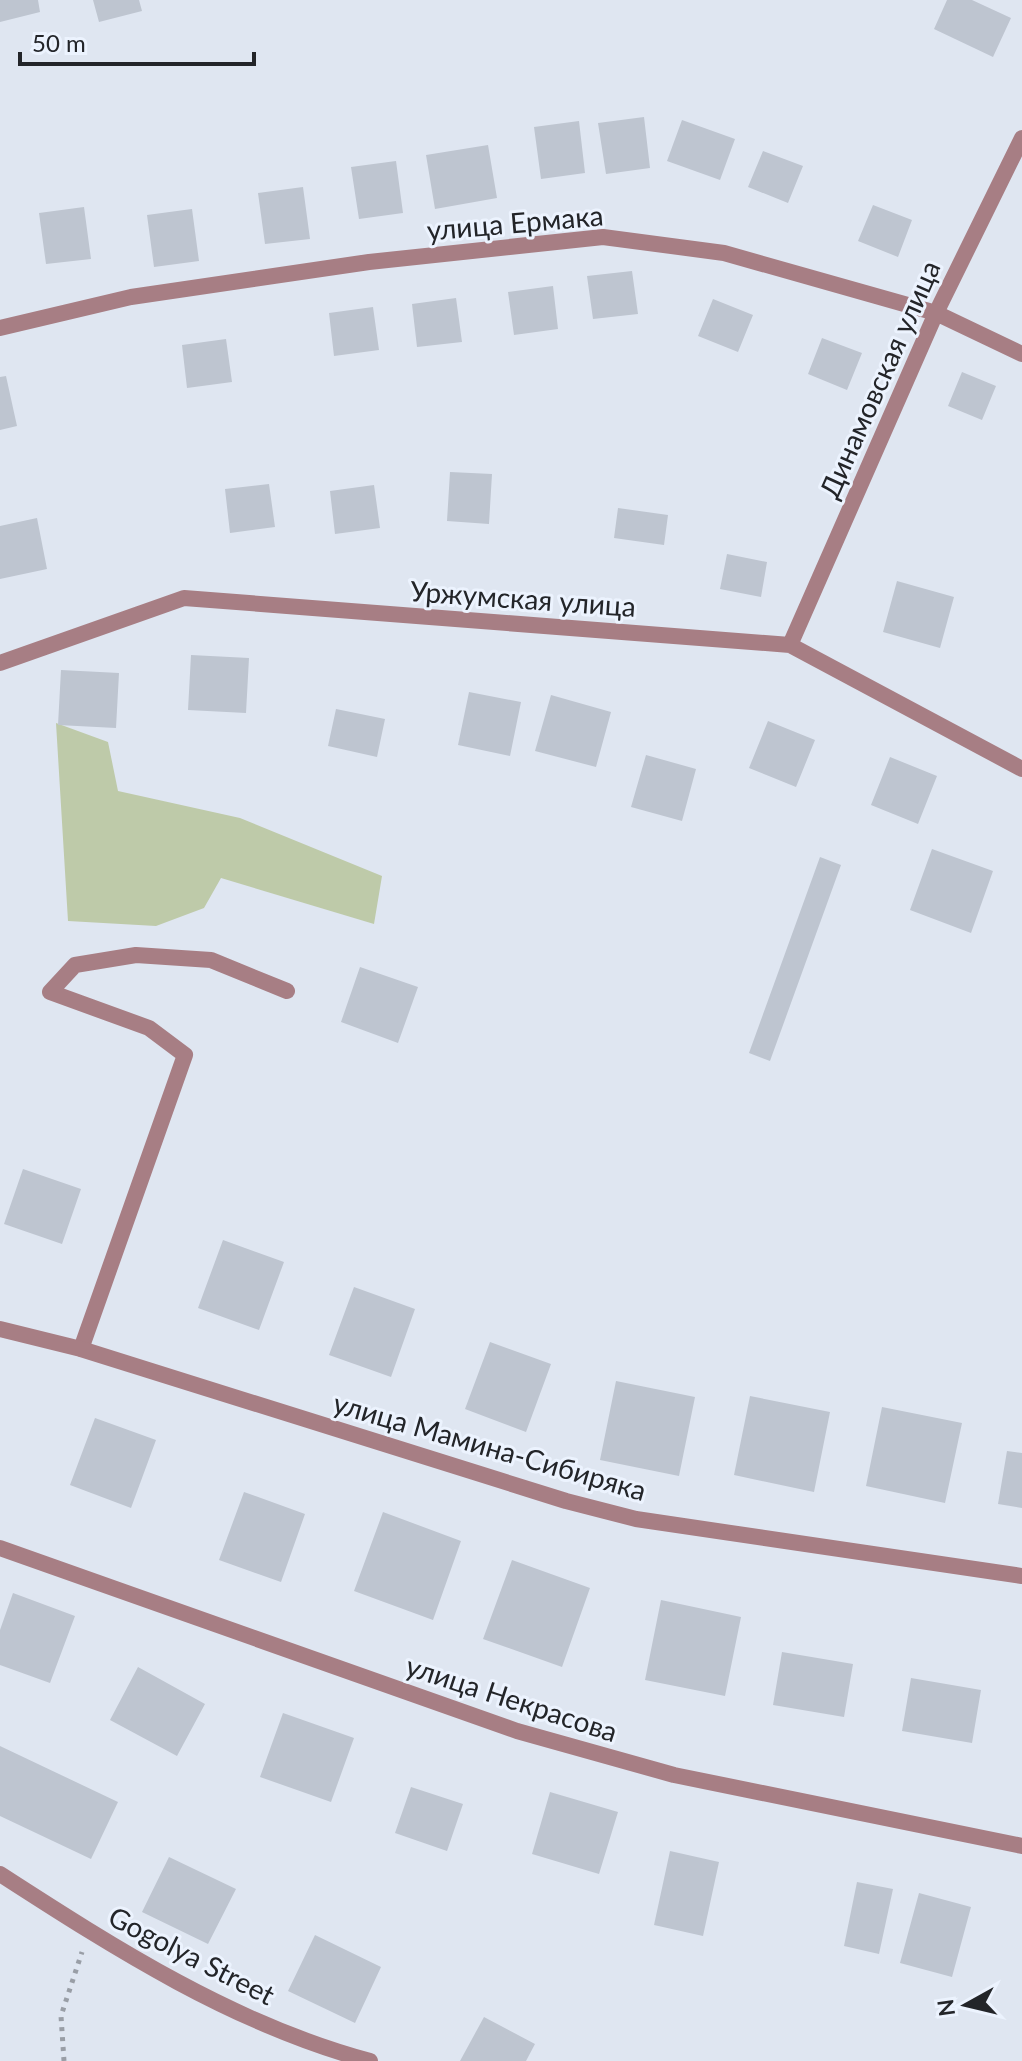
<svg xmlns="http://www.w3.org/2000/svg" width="1022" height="2061" viewBox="0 0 1022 2061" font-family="Lato,sans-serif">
  <rect width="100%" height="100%" fill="#dfe6f1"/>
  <path fill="#becaa9" d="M56,723L108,742L118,791L240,818L382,876L374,924L221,878L204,908L156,926L68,921Z"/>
  <path fill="#bec5d0" d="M0,0H38L40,12L0,22Z
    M93,0H139L142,11L99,22Z
    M947,0H972L1011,18L993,57L934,29Z
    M644,117L650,168L606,174L598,123Z
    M682,120L735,139L720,180L667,161Z
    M579,121L585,173L541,179L534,127Z
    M488,145L497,198L435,209L426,155Z
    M763,151L803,166L788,203L748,187Z
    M396,161L403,213L359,219L351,167Z
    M303,187L310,239L265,244L258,193Z
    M873,205L912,220L898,257L858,241Z
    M84,207L91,259L46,264L39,213Z
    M192,209L199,261L154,267L147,215Z
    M632,271L638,314L593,319L587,276Z
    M553,286L558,329L514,335L508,292Z
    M456,298L462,342L417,347L412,304Z
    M713,299L753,315L738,352L698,336Z
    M373,307L379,350L334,356L329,313Z
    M822,338L862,353L847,390L808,374Z
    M226,339L232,382L187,388L182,345Z
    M962,372L996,386L982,420L948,406Z
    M6,376L17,426L0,430V377Z
    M450,472L492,474L489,524L447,521Z
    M269,484L275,527L230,533L225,489Z
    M374,485L380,528L335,534L330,491Z
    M618,508L668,515L664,545L614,538Z
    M37,518L47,569L0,579V526Z
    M727,554L767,562L761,597L720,589Z
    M897,581L954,597L940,648L883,632Z
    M191,655L249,658L246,713L188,710Z
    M61,670L119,673L116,728L58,725Z
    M469,692L521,702L510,756L458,745Z
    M551,695L611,712L596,767L535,751Z
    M336,709L385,719L377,757L328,746Z
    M768,721L815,740L796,787L749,768Z
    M646,755L696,769L682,821L631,807Z
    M890,757L937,776L918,824L871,805Z
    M932,849L993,871L971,933L910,910Z
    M820,857L841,865L770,1061L749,1053Z
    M360,967L418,987L398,1043L341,1022Z
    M23,1169L81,1189L62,1244L4,1224Z
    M223,1240L284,1262L259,1330L198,1308Z
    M354,1287L415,1309L391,1377L329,1355Z
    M490,1342L551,1364L526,1432L465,1409Z
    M616,1381L695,1397L679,1476L600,1460Z
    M750,1396L830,1412L814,1492L734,1475Z
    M882,1407L962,1423L945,1503L866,1486Z
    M95,1418L156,1440L131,1508L70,1485Z
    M1007,1451L1022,1453V1508L998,1504Z
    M244,1492L305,1514L281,1582L219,1560Z
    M383,1512L461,1541L433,1620L354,1591Z
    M512,1560L590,1588L562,1667L483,1639Z
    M13,1593L75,1616L50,1683L0,1665V1630Z
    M661,1600L741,1617L725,1696L645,1680Z
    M782,1652L853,1664L844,1717L773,1705Z
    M138,1667L205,1704L177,1756L110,1720Z
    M911,1678L981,1690L972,1743L902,1731Z
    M283,1713L354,1738L331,1802L260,1777Z
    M0,1746L118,1802L91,1859L0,1816Z
    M411,1787L463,1804L447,1851L395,1833Z
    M550,1792L618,1812L599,1874L532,1854Z
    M670,1851L719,1862L703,1936L654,1925Z
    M169,1857L236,1889L208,1944L142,1912Z
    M857,1882L893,1889L879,1954L844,1946Z
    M919,1893L971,1907L952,1977L900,1963Z
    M315,1935L381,1967L355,2023L288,1991Z
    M484,2017L535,2044L526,2061H460Z"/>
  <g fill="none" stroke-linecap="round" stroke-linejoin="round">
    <path stroke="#999ea6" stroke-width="5" stroke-dasharray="4 6" stroke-linecap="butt" d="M64,2061L61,2016L82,1952"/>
    <path stroke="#a77e84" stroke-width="16" d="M81,1349L185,1055L149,1028L50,992L75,965L136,955L211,960L287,991"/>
    <path stroke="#a77e84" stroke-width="16" d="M0,328L131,297L369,262L603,237L724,253L936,313L1022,354
      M790,645L936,313L1022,138
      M0,663L184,598L790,645L1022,769
      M0,1329L81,1349L566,1501L636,1519L1022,1576
      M0,1548L517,1731L674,1775L1022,1846
      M0,1874C116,1949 235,2025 370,2061"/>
  </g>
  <g text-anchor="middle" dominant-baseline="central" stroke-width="6" stroke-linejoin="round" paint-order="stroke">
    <g font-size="28" fill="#232529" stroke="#ecf3fe">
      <text transform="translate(515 222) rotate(-5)">улица Ермака</text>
      <text transform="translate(879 379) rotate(-66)">Динамовская улица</text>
      <text transform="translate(523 598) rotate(4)">Уржумская улица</text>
      <text transform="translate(490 1446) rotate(16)">улица Мамина-Сибиряка</text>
      <text transform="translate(512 1698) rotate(18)">улица Некрасова</text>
      <text transform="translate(192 1955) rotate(27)">Gogolya Street</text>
    </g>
  </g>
  <g transform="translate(966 2005) rotate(262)" stroke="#ecf3fe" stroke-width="6" paint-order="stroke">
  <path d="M0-6L14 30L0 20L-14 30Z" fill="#232529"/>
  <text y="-12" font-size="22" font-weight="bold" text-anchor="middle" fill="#232529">N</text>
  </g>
  <path d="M20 52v12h234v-12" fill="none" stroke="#232529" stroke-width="4"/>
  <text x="32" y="52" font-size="24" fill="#232529" stroke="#ecf3fe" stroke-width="6" paint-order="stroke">50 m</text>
</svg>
